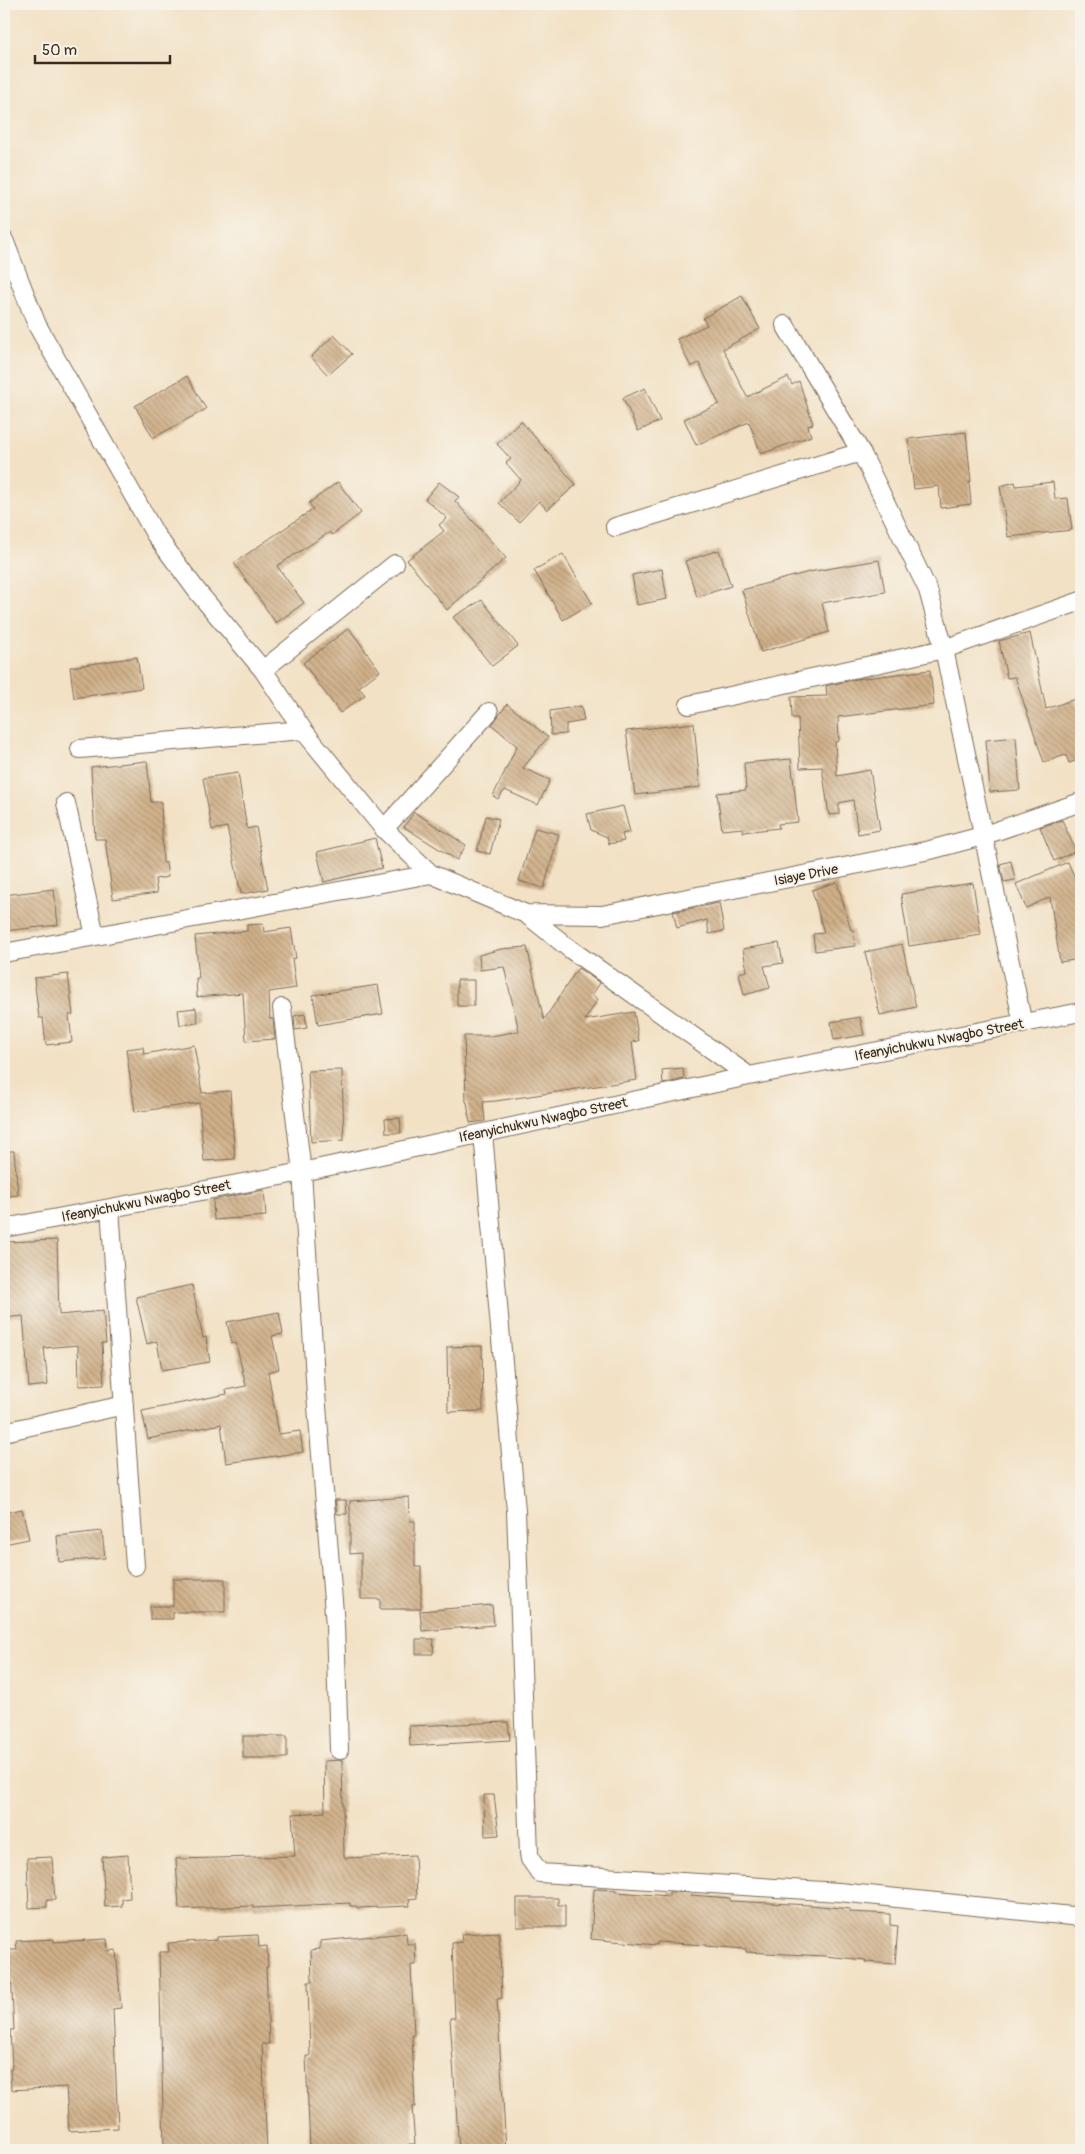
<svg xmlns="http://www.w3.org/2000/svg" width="1085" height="2154" viewBox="0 0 1085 2154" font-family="Pangolin,sans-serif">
  <defs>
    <pattern id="building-back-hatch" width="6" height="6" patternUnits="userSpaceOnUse" patternTransform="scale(1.25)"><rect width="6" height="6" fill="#d0b18a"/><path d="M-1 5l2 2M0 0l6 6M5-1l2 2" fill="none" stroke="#aa9070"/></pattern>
  </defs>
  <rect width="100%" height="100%" fill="#f7f3e8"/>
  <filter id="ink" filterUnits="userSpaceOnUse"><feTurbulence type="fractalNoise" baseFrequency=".02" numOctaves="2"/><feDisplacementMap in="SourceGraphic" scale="10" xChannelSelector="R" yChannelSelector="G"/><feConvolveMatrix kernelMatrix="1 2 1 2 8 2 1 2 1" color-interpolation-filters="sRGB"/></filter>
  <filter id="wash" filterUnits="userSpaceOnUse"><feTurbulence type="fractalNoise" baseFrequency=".0096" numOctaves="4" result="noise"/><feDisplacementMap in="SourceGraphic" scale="20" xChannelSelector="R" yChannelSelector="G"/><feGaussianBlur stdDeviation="1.12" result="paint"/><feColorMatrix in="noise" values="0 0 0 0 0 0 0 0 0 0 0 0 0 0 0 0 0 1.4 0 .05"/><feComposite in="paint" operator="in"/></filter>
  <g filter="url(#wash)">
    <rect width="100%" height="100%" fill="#f2e1c5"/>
    <g id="blocks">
      <path fill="url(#building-back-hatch)" d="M742,296L760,329L723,349L747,397L788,377L792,385L799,381L813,424L808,426L811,436L761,454L749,422L696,445L684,419L719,404L699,363L691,367L677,339L707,325L703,318Z
        M334,335L352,354L328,375L311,357Z
        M187,376L206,409L153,438L135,406Z
        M645,388L660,421L638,431L623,398Z
        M521,421L576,485L547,510L539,501L519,522L499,503L521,480L506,463L511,459L497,444Z
        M966,432L971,482H969L971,504L941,508L939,486L914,489L908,439Z
        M338,482L361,513L332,535L330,532L277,566L304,603L276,623L234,563L313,509L309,503Z
        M439,482L459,497L455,501L506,558L447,610L407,560L444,531L439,525L447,518L425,499Z
        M1015,482L1016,486L1053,482L1055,499L1068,498L1072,530L1008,537L1000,486Z
        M719,550L731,586L697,597L685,561Z
        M563,554L592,603L563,620L534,570Z
        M879,560L885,592L822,603L829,632L761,652L742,590L809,572Z
        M662,569L667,599L637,605L632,575Z
        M482,600L518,646L492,666L453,617Z
        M349,628L380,671L359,687L365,695L340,713L303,663Z
        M1030,633L1046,709L1075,699L1081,718V759L1069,763L1066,755L1044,762L1015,677L1007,678L999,641Z
        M137,657L142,688L74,698L70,667Z
        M930,670L934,705L838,717L839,741L835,742L837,776L870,770L880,830L858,834L853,800L839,803V814L829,815L822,767L800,768L798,718H792L791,697L827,696L826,686L857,679Z
        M507,704L548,737L523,768L550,780L538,805L505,790L498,799L493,796L517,746L492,725Z
        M581,706L584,721L566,724V734L551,735L550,711Z
        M694,723L700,787L635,795L626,731Z
        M1016,737L1020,790L990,792L986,740Z
        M791,759L798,822L778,824L779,828L743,832V828L722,830L717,793L746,790L744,763Z
        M147,761L151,802H161L163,863H166L168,877L155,879L157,893L113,899L105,839H95L91,767Z
        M238,773L247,829L256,827L268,889L241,894L227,827L212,830L203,778Z
        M623,806L630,832L622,834L624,841L609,844L607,837L591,830L587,814Z
        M414,812L466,845L457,860L404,827Z
        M486,816L499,819L490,854L477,851Z
        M1062,820L1076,851L1054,861L1040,827Z
        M535,828L559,834L544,888L519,881Z
        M375,838L382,868L324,882L317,852Z
        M1011,861L1015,880L1004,882L1000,864Z
        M1068,862L1081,892V959L1060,962L1050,897L1026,908L1016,884Z
        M837,882L851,930H853L855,946L815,951L813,934L824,933L812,890Z
        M973,883L981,935L909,946L901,894Z
        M54,889L58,925L4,931V895Z
        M719,903L724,931L709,934L707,920L677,928L673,912Z
        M263,924L264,932L291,928L296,958L292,959L296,988L269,992L270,1019H273L275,1039L246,1041L243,993L197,997L196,978H199L195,936L247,931V925Z
        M779,943L783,963L764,966L770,988L744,995L739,973L747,971L743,949Z
        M902,944L916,1007L880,1015L865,952Z
        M527,947L544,1020L578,968L600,983L592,995L598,999L585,1020L634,1012L639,1041L632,1042L637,1080L496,1101L483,1102L485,1121L470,1123L467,1102H466L464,1036H491L519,1031L504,967L480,970L479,955L501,949Z
        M68,974L73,1015H69L72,1042L46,1045L43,1018H39L34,978Z
        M457,980H474V1006H457Z
        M378,985L383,1014L318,1025L313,995Z
        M196,1008L198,1023L180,1025L178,1010Z
        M305,1014L307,1028L295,1030L294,1016Z
        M860,1017L864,1035L834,1040L831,1022Z
        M194,1045L202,1093L230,1091L235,1159L204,1161L199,1103L135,1112L126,1049L143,1047L144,1054Z
        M683,1068L684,1079L663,1084L662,1070Z
        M342,1070L344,1140L311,1142L308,1071Z
        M400,1118L401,1133H386L385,1119Z
        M4,1151H14L18,1195L4,1197Z
        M264,1190L266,1216L214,1220L213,1200Z
        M57,1240L59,1315L103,1311L106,1343H102L104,1385L79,1386L78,1345L44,1348L48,1385L29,1387L23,1316L4,1318V1242Z
        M192,1285L203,1338L206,1337L210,1362L162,1370L157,1341L147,1344L136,1297Z
        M279,1312L283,1334L272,1336L279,1369L268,1372L279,1434L300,1431L303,1452L226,1463L221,1424L148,1439L142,1411L227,1394L226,1390L246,1386L236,1343L232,1344L227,1322Z
        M482,1346L483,1411L448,1412L447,1347Z
        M409,1497L410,1521H415V1567H421V1609H380V1599H361V1553L350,1554V1501Z
        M335,1500H346L347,1514H337Z
        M22,1509L29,1539L4,1544V1513Z
        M102,1531L105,1558L59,1562L57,1536Z
        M173,1579H225V1612H173V1619H150V1606H173Z
        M492,1605L494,1625L422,1631L420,1611Z
        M416,1639H434L433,1654H416Z
        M508,1722L510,1740L410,1746L409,1726Z
        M243,1736H287V1758H243Z
        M342,1760L344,1856L345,1858L415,1855L417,1898L409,1899L410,1906L357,1908V1906H350V1903L253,1908V1906L179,1909L176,1859L295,1856L292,1814L325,1812L324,1761Z
        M484,1795H494L499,1835L485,1836Z
        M128,1855L130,1898L122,1899V1906L105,1907L102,1857Z
        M52,1857L55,1900H47V1907L29,1908L27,1858Z
        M594,1889L616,1890V1892L669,1896V1892L691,1893V1895L730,1898V1901L810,1905L850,1909V1912L890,1914V1925L898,1926L895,1964L865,1962L866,1960L825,1956L746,1952V1949L705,1946L706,1945L657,1942V1945L591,1939Z
        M517,1898H558V1905H565V1927H517Z
        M499,1932L502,1998L497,1999L506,2150H459L450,2018H455L452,1943L462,1942L461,1934Z
        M406,1933L407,1944H415L416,1965H411L414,2036H412L415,2107H412L415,2144H409V2150H368L367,2147L310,2150L306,2056H310L308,1982H312L311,1950L320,1949V1941Z
        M258,1935L259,1947L267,1946L268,1967H266L269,2044H262L267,2150H164L159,1952H169L168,1943L217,1940V1937Z
        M54,1939V1942L107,1939L108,1951L116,1950L121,2008L113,2009L118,2128L69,2131L66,2087L11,2090L10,2069H12L10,2030H14L11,1971H8L7,1950H17L16,1941Z"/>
    </g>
  </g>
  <g filter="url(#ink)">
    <use href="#blocks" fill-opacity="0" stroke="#7b6a58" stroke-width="1"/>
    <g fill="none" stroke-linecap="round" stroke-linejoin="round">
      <g stroke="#7b6a58" stroke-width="20">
        <path id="street" d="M4,240L37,325L155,534L197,591L263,670L303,730L384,829L431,874L526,914L570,949L749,1076
          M785,325L861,452L928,590L944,649L1023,1024
          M615,527L861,452
          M263,670L395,564
          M689,705L944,649L1081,601
          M80,749L303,730
          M66,803L95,936
          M384,829L489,712
          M526,914L602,915L930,850L982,836L1081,802
          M4,953L431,874
          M282,1008L302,1172L316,1394L335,1625L339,1750
          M483,1133L516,1511L529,1853L530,1859L540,1873L839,1892L1081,1917
          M110,1208L135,1566
          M4,1228L302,1172L749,1076L1081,1012
          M4,1432L124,1405"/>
      </g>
      <use href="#street" stroke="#fff" stroke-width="18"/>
    </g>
  </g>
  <g text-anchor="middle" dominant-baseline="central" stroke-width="4" stroke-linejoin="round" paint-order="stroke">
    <g font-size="14" fill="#3b2a1e" stroke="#f7f3e8">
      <text transform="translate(806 875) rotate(-11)">Isiaye Drive</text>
      <text transform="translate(939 1040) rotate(-11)">Ifeanyichukwu Nwagbo Street</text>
      <text transform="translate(543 1120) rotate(-12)">Ifeanyichukwu Nwagbo Street</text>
      <text transform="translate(146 1201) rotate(-11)">Ifeanyichukwu Nwagbo Street</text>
    </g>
  </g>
  <rect width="1085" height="2154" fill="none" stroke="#f7f3e8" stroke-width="20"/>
  <path d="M35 55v8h135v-8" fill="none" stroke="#3b2a1e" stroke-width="2.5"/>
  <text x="42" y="55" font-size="15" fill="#3b2a1e" stroke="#f7f3e8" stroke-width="4" paint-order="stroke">50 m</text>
</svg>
